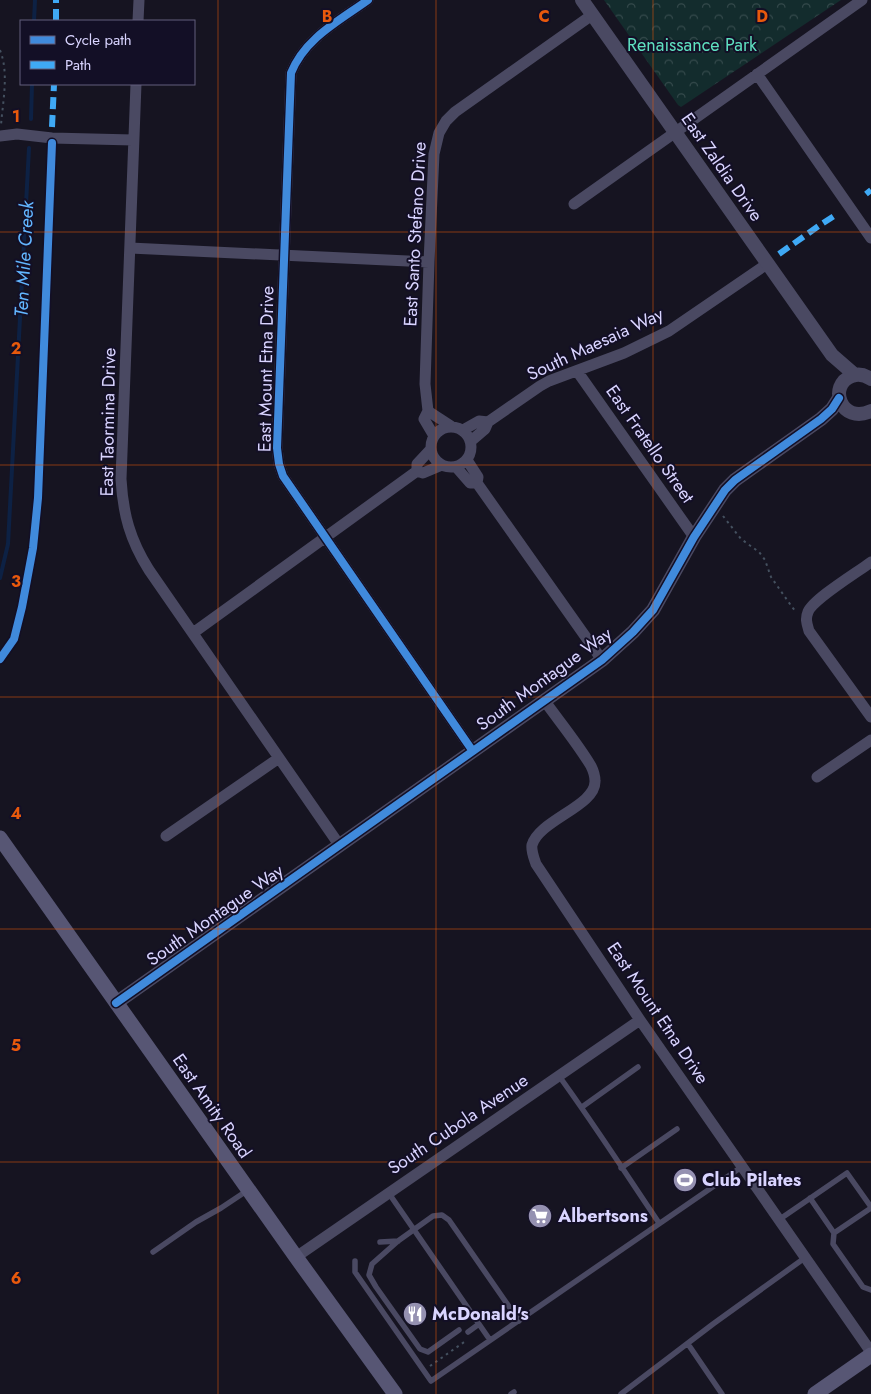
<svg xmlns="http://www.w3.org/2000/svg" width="871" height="1394" viewBox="0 0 871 1394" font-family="Jost,sans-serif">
  <defs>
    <pattern id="forest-crowns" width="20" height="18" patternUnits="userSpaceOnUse" patternTransform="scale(1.25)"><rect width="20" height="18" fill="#132c2d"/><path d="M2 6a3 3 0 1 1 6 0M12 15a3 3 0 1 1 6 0" fill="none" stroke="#354a4c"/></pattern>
  </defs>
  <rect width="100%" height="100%" fill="#161421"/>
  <path fill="url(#forest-crowns)" d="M604,0H841L681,107L678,105Z"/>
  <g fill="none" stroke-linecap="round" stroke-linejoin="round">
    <path stroke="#0d2144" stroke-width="4" d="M34,21L35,0
      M31,119L32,84
      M0,578L8,544L29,148"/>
    <path stroke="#44505f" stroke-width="2" stroke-dasharray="2.5 4" stroke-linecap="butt" d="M0,50C9,73 3,100 1,125
      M723,516L741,539L759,552L765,560L771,577L792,607L796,612
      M430,1366L467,1340"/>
    <path stroke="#4a4962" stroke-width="5.5" d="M559,1076C594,1124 626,1174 659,1223
      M582,1107L638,1067
      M621,1168L677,1129
      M388,1192L490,1340
      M810,1198L834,1233L871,1208
      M780,1219L847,1173L871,1207
      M834,1233L833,1244L863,1287L871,1290
      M380,1242L398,1241
      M153,1252L196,1222L221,1208L248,1190
      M355,1261V1272L431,1381L743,1166
      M459,1330L428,1352L420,1349L376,1287L369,1275L372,1264L398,1241L433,1216L442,1215L449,1220L519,1321
      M468,1332L479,1324
      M688,1344L722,1394
      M511,1394L514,1392
      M621,1394L713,1324L806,1257"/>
    <path stroke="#4a4962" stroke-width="11" d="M368,0C339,21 305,38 291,73L277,448L279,464L283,476L472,750
      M138,21L139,0
      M757,74L871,238
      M136,84L121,479C123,514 130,540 149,570L340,846
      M0,136L17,134L52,138L133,140
      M574,204L862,0
      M130,248L429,262
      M577,371L694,537
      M428,411L425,384L429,262L434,154L439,133L446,121L455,112L592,15
      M488,422L540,386L549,381L624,353L669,331L767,264
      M431 447a20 20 0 1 1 40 0a20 20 0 1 1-40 0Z
      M463,430L479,421L488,422L485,429L471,441
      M434,436L424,419L428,411L451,426
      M431,449L417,464V471L423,473L442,465
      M456,467L470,483H477L478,477L467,460
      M477,483L602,660
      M871,562C858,572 813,599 808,612C805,619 807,624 809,631L871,717
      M193,633L417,471
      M544,700C559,721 578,744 591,766C593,770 595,777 595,781C596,806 539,820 532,845C531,851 534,858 536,864L640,1020L871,1352
      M817,777L871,740
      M166,836L279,758
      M296,1257L640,1020"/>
    <path stroke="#4a4962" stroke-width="14" d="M582,0L832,355L855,375
      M871,379C865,375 859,373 852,376C827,385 841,425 871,411
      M116,1003L602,660L633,632L653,610L694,537L725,490L735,480L821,419L832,409L839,398"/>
    <path stroke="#575674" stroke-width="15" d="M0,838L296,1257L395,1394
      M815,1394L871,1355"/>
    <path stroke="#3fa9f5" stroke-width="6" stroke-dasharray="12 6" stroke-linecap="butt" d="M56,21V0
      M52,127L54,84
      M866,194L871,190
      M779,254L820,225L834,216"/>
    <g stroke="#130f26" stroke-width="11">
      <path id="cycleway" d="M368,0C339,21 305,38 291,73L277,448L279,464L283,476L472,750
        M0,659L14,639L22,607L33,548L38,498L52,143
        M116,1003L602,660L633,632L653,610L694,537L725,490L735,480L821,419L832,409L839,398"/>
    </g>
    <use href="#cycleway" stroke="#408adc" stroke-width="8"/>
  </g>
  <path fill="none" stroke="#e8590c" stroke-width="1" stroke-opacity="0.55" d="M218,0V1394M436,0V1394M653,0V1394M0,232H871M0,465H871M0,697H871M0,929H871M0,1162H871"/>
  <defs>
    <g id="stadium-disc" transform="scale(1.25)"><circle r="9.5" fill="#9591b1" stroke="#130f26"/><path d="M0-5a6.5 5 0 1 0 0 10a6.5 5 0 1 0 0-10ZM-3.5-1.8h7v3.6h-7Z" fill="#fff"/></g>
    <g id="supermarket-disc" transform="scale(1.25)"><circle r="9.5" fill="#9591b1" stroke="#130f26"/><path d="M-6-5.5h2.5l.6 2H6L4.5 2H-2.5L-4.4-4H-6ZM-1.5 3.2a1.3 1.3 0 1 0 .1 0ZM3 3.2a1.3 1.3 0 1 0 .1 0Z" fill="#fff"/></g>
    <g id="restaurant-disc" transform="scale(1.25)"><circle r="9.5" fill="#9591b1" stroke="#130f26"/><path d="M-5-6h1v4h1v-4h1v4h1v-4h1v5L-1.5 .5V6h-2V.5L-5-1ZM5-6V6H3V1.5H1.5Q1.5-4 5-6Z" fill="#fff"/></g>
  </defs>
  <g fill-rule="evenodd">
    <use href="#stadium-disc" x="685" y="1180"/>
    <use href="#supermarket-disc" x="540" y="1216"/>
    <use href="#restaurant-disc" x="415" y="1314"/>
  </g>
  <g text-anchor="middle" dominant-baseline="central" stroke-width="4" stroke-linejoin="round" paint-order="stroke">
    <g font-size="18" fill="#5fe0c0" stroke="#130f26">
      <text x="692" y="45">Renaissance Park</text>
    </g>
    <g font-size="18" fill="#d9d4ff" stroke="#130f26">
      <text transform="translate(722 167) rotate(55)">East Zaldia Drive</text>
      <text transform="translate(415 234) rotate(-87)">East Santo Stefano Drive</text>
      <text transform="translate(595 344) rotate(-25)">South Maesaia Way</text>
      <text transform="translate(266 369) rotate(-89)">East Mount Etna Drive</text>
      <text transform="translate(108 422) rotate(-89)">East Taormina Drive</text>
      <text transform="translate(650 444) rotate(55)">East Fratello Street</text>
      <text transform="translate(544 679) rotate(-36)">South Montague Way</text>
      <text transform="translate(215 915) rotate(-35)">South Montague Way</text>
      <text transform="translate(658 1013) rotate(56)">East Mount Etna Drive</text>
      <text transform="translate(212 1106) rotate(55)">East Amity Road</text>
      <text transform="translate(458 1124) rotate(-34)">South Cubola Avenue</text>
    </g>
    <g font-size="18" font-weight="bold" fill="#d9d4ff" stroke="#130f26" text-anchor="start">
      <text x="702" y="1180">Club Pilates</text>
      <text x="558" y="1216">Albertsons</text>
      <text x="432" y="1314">McDonald's</text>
    </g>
    <g font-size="19" font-style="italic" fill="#62b6ff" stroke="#130f26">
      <text transform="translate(24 259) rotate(-87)">Ten Mile Creek</text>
    </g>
  </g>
  <g font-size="16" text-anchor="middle" font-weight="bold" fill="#e8590c" stroke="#130f26" stroke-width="4" stroke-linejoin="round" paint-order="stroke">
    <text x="327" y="22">B</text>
    <text x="544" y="22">C</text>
    <text x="762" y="22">D</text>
    <text x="16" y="122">1</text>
    <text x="16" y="354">2</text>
    <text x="16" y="587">3</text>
    <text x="16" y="819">4</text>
    <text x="16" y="1051">5</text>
    <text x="16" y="1284">6</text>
  </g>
  <rect x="20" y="20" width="175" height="65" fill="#130f26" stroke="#625e7d"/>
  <rect x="30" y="36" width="25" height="8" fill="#408adc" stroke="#625e7d"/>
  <text x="65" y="45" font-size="15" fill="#d9d4ff">Cycle path</text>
  <rect x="30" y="61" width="25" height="8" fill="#3fa9f5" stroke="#625e7d"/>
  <text x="65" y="70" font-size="15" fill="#d9d4ff">Path</text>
</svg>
